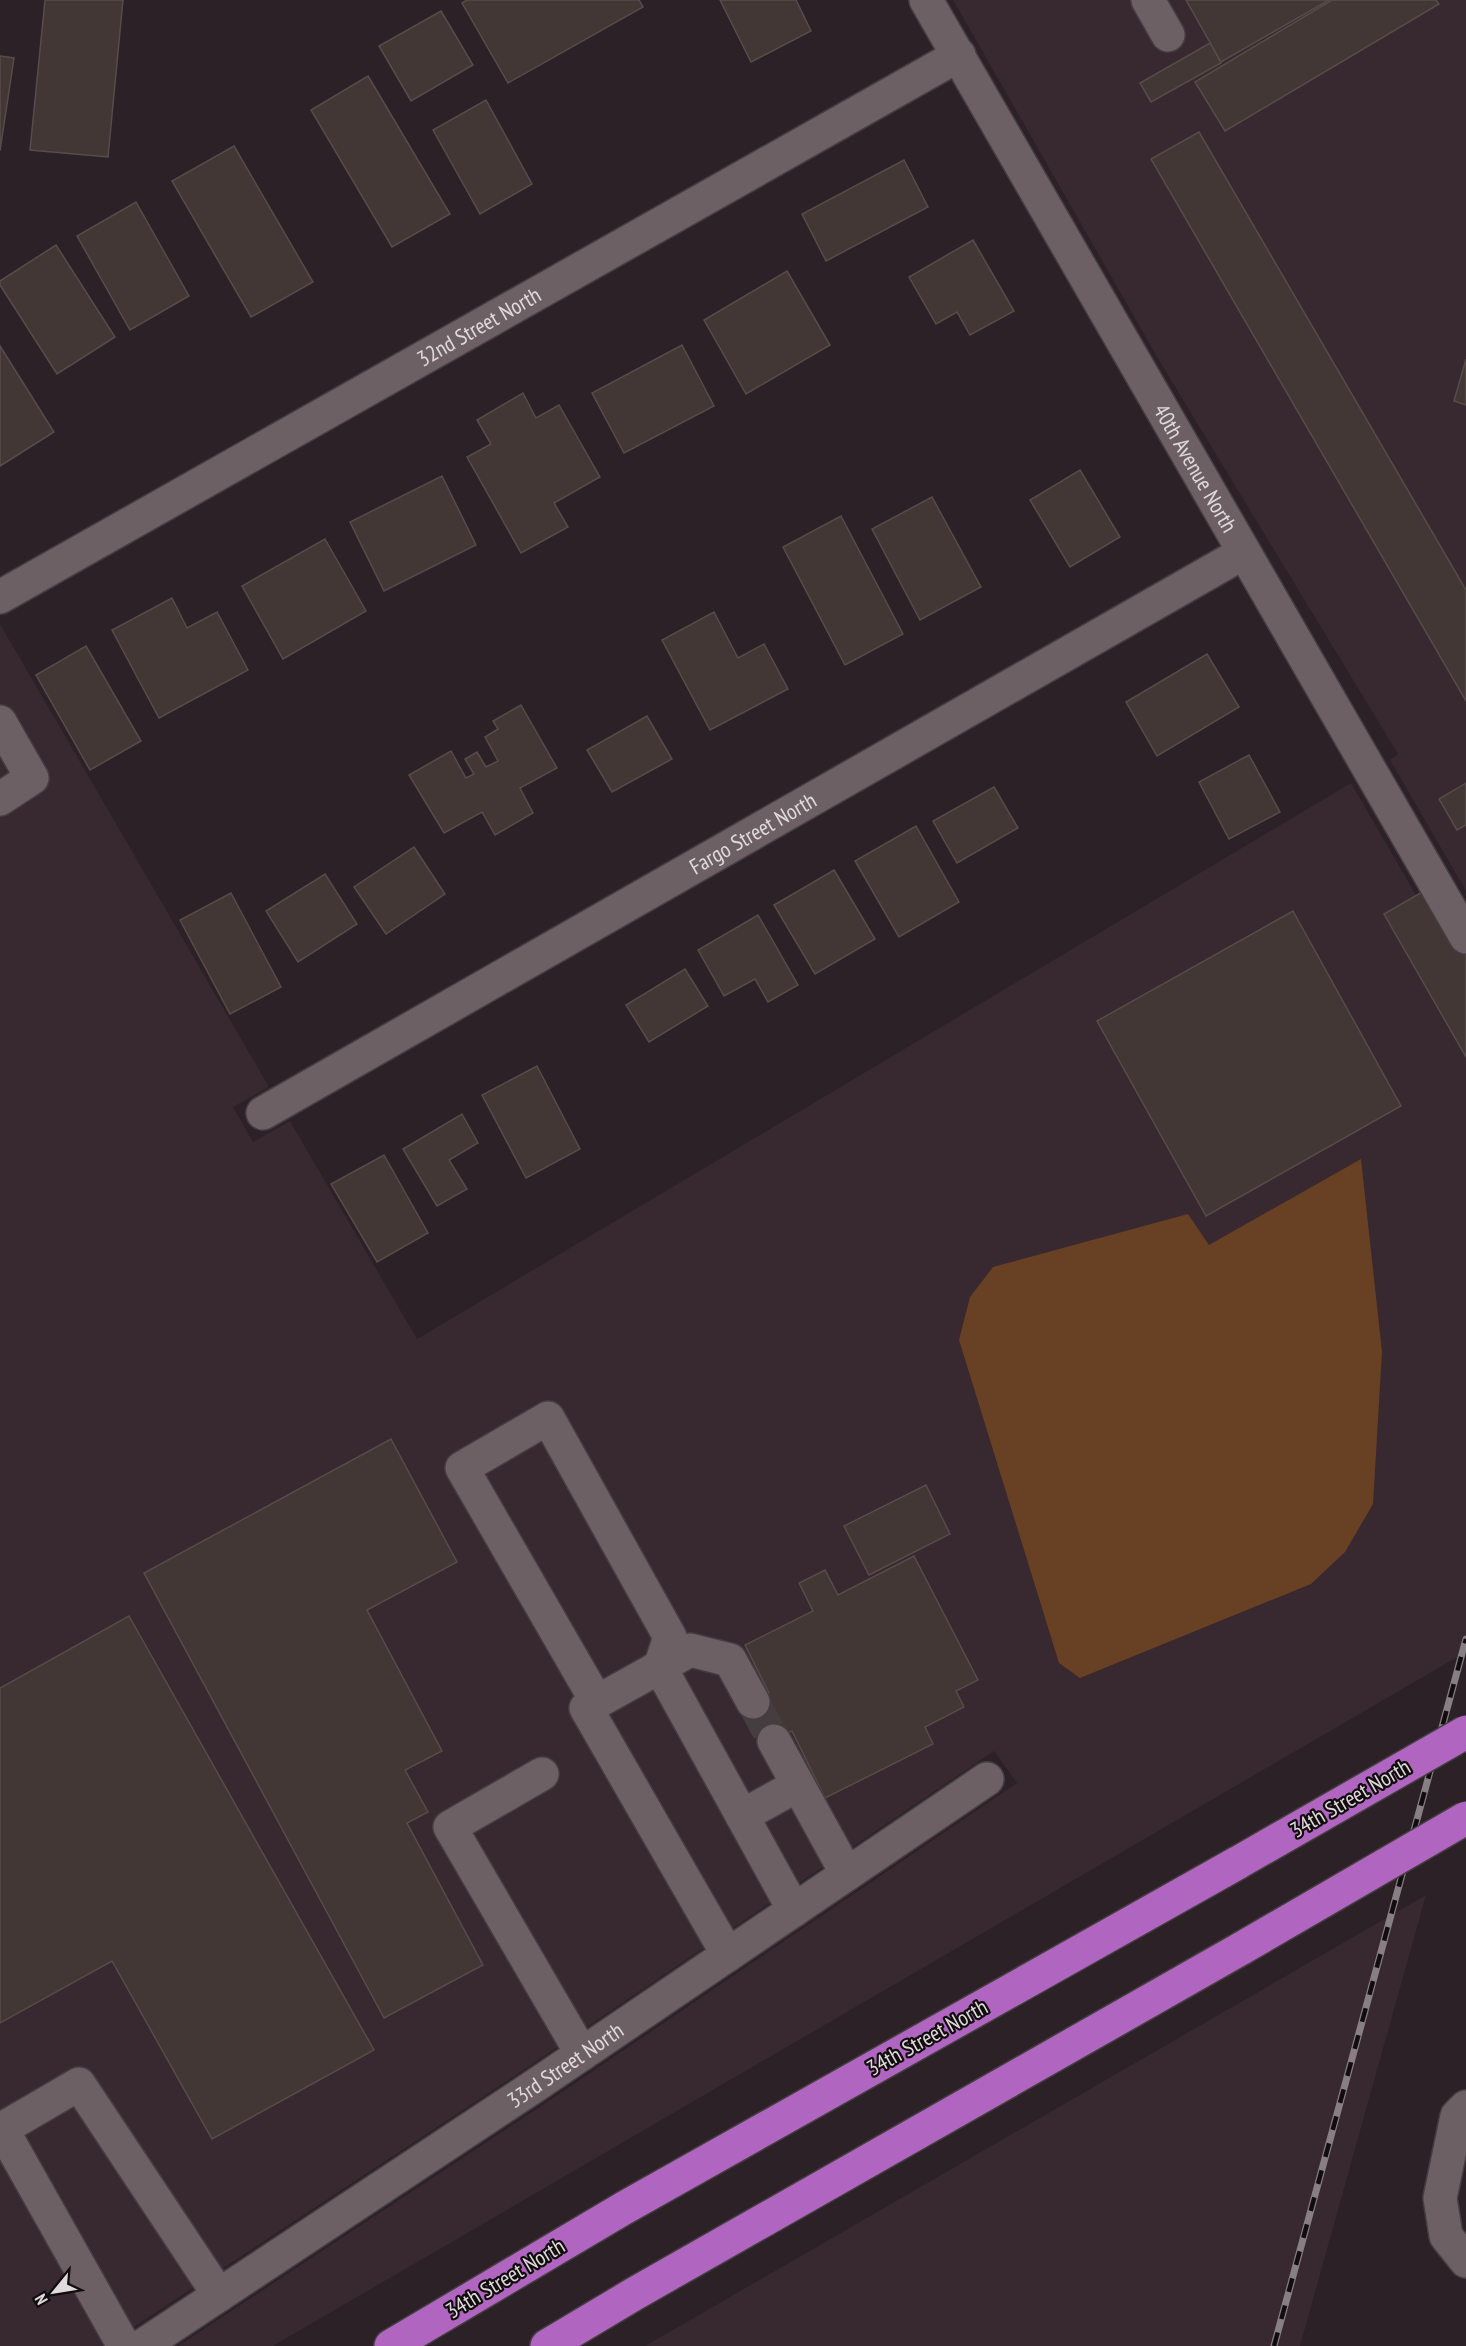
<svg xmlns="http://www.w3.org/2000/svg" width="1466" height="2346" viewBox="0 0 1466 2346" font-family="'PT Sans Narrow',sans-serif">
<style>
.built{fill:#38282f}
.green{fill:#684023}
.building{fill:#433736;stroke:#584c4b;stroke-width:1.5}
.lines{fill:none;stroke-linecap:round;stroke-linejoin:round}
.minor-tunnel{stroke:#463d41;stroke-width:33;stroke-dasharray:33 16;stroke-linecap:butt}
.minor-casing{stroke:#453d40;stroke-width:36}
.highway-casing{stroke:#453d40;stroke-width:36}
.minor{stroke:#6c6065;stroke-width:33}
.highway{stroke:#b066c1;stroke-width:33}
.rail-casing{stroke:#877f83;stroke-width:7}
.rail{stroke:#110c0e;stroke-width:4.5;stroke-dasharray:14;stroke-linecap:butt}
.highway-bridge-casing{stroke:#453d40;stroke-width:36;stroke-linecap:butt}
.highway-bridge{stroke:#b066c1;stroke-width:33}
.labels{text-anchor:middle;dominant-baseline:central;stroke-width:4.5;stroke-linejoin:round;paint-order:stroke}
.street-label{font-size:22px;fill:#e1dadd;stroke:#110c0e}
</style>
<rect width="100%" height="100%" fill="#2b2126"/>
<!-- built -->
<g class="built">
<path d="M953,0H1466V891L1390,760L1398,754L1160,362Z"/>
<path d="M0,624L269,1087L233,1107L253,1142L290,1121L417,1339L1351,783L1466,981V1652L273,2346H178L547,2102L1017,1783L994,1751L525,2069L105,2346H0Z"/>
<path d="M1426,1895L1300,2346H645Z"/>
</g>
<!-- green -->
<path class="green" d="M1361,1159L1382,1352L1373,1504L1345,1552L1311,1584L1080,1678L1059,1663L959,1340L970,1297L993,1267L1188,1214L1209,1245Z"/>
<!-- building -->
<g class="building">
<path d="M45,0H123L108,157L30,150Z"/>
<path d="M467,0H639L643,7L508,83L462,3Z"/>
<path d="M720,0H796L811,31L751,62Z"/>
<path d="M1186,0H1329L1221,62Z"/>
<path d="M1332,0H1436L1439,4L1225,131L1195,82Z"/>
<path d="M441,11L473,65L411,101L379,46Z"/>
<path d="M1210,43L1221,63L1151,102L1140,83Z"/>
<path d="M0,56L14,58L0,151Z"/>
<path d="M368,76L450,214L392,247L311,110Z"/>
<path d="M486,100L532,184L480,214L433,130Z"/>
<path d="M1199,132L1466,590V701L1151,159Z"/>
<path d="M234,146L313,282L251,317L172,181Z"/>
<path d="M904,160L928,207L826,261L802,214Z"/>
<path d="M136,202L189,296L130,330L77,236Z"/>
<path d="M973,240L1014,311L970,335L957,312L936,324L909,277Z"/>
<path d="M56,245L115,337L57,374L0,285V281Z"/>
<path d="M787,271L830,345L746,394L704,320Z"/>
<path d="M682,345L714,406L624,453L592,393Z"/>
<path d="M0,346L54,432L0,466Z"/>
<path d="M1466,359V405L1454,401Z"/>
<path d="M523,393L536,418L559,405L600,477L554,503L568,527L521,553L467,457L491,444L477,420Z"/>
<path d="M1080,470L1120,537L1070,567L1030,500Z"/>
<path d="M442,476L476,545L384,591L350,522Z"/>
<path d="M932,497L981,587L920,620L872,529Z"/>
<path d="M841,516L903,634L845,665L783,547Z"/>
<path d="M325,539L366,611L283,659L242,586Z"/>
<path d="M172,598L187,628L217,612L248,670L159,718L112,630Z"/>
<path d="M714,612L738,658L764,644L788,689L710,730L662,640Z"/>
<path d="M86,646L141,741L90,770L36,675Z"/>
<path d="M1207,654L1239,707L1157,756L1126,702Z"/>
<path d="M521,705L557,768L520,788L533,813L495,835L482,812L444,833L409,775L451,751L466,778L474,774L465,759L477,752L486,767L498,761L485,737L498,729L493,721Z"/>
<path d="M647,716L672,759L612,792L587,750Z"/>
<path d="M1249,755L1280,812L1229,839L1199,782Z"/>
<path d="M1466,783V825L1457,830L1439,799Z"/>
<path d="M994,787L1018,828L957,863L933,821Z"/>
<path d="M916,826L959,902L899,937L855,861Z"/>
<path d="M414,847L445,894L386,934L354,887Z"/>
<path d="M834,870L875,939L815,974L774,905Z"/>
<path d="M325,874L357,924L298,962L266,911Z"/>
<path d="M1429,888L1466,954V1057L1384,914Z"/>
<path d="M231,893L281,987L230,1014L180,920Z"/>
<path d="M1293,911L1401,1106L1206,1216L1097,1021Z"/>
<path d="M758,915L798,985L768,1002L755,979L724,996L698,950Z"/>
<path d="M685,969L708,1006L649,1042L626,1005Z"/>
<path d="M537,1066L580,1149L526,1178L482,1095Z"/>
<path d="M462,1114L478,1143L449,1160L467,1189L437,1206L403,1149Z"/>
<path d="M384,1155L428,1233L377,1262L331,1184Z"/>
<path d="M391,1439L457,1562L367,1610L442,1751L405,1770L428,1812L407,1823L483,1965L384,2018L144,1573Z"/>
<path d="M926,1485L950,1534L869,1575L844,1526Z"/>
<path d="M914,1556L978,1680L956,1691L964,1707L925,1727L933,1744L825,1798L792,1731L763,1746L743,1707L769,1693L745,1645L813,1611L799,1583L825,1570L838,1595Z"/>
<path d="M129,1616L374,2050L212,2139L112,1961L0,2023V1688Z"/>
</g>
<g class="lines">
<!-- minor-tunnel -->
<path class="minor-tunnel" d="M753,1702L774,1741"/>
<defs>
<g id="minor">
<path id="s1" d="M926,0L1466,937"/>
<path d="M1148,0L1168,35"/>
<path id="s2" d="M0,597L959,55"/>
<path d="M0,722L32,778L0,799"/>
<path id="s3" d="M263,1113L1243,553"/>
<path d="M597,1702L462,1468L548,1418L670,1637L660,1667L794,1910"/>
<path d="M774,1741L847,1874"/>
<path d="M542,1774L450,1827L582,2054"/>
<path d="M742,1816L798,1785"/>
<path d="M728,1955L586,1708L690,1650L730,1660L753,1702"/>
<path d="M1466,2107L1457,2116L1440,2198L1446,2236L1466,2261"/>
<path d="M0,2129H2L124,2346"/>
<path d="M2,2129L79,2084L219,2295"/>
<path id="s4" d="M142,2346L536,2085L987,1779"/>
</g>
<g id="highway">
<path d="M391,2346L624,2208L1239,1862"/>
<path d="M547,2346L634,2294L1242,1948"/>
</g>
</defs>
<!-- minor casing -->
<use href="#minor" class="minor-casing"/>
<!-- highway casing -->
<use href="#highway" class="highway-casing"/>
<!-- minor -->
<use href="#minor" class="minor"/>
<!-- highway -->
<use href="#highway" class="highway"/>
<defs>
<path id="rail" d="M1274,2346L1466,1639"/>
</defs>
<!-- rail casing -->
<use href="#rail" class="rail-casing"/>
<!-- rail -->
<use href="#rail" class="rail"/>
<defs>
<g id="highway-bridge">
<path d="M1239,1862L1466,1732"/>
<path d="M1242,1948L1466,1818"/>
</g>
</defs>
<!-- highway-bridge casing -->
<use href="#highway-bridge" class="highway-bridge-casing"/>
<!-- highway-bridge -->
<use href="#highway-bridge" class="highway-bridge"/>
</g>
<g class="labels">
<!-- street labels -->
<g class="street-label">
<text stroke="none"><textPath href="#s2" startOffset="550">32nd Street North</textPath></text>
<text stroke="none"><textPath href="#s1" startOffset="540">40th Avenue North</textPath></text>
<text stroke="none"><textPath href="#s3" startOffset="564">Fargo Street North</textPath></text>
<text transform="translate(1350 1798) rotate(-30)">34th Street North</text>
<text transform="translate(927 2037) rotate(-29)">34th Street North</text>
<text stroke="none"><textPath href="#s4" startOffset="508">33rd Street North</textPath></text>
<text transform="translate(505 2278) rotate(-31)">34th Street North</text>
</g>
</g>
<!-- north arrow -->
<g transform="translate(54 2292) rotate(240)" stroke="#110c0e" stroke-width="4.5" paint-order="stroke">
<path d="M0-4.5L10 22L0 15L-10 22Z" fill="#e1dadd"/>
<text y="-9" font-size="16" font-weight="bold" text-anchor="middle" fill="#e1dadd">N</text>
</g>
</svg>
